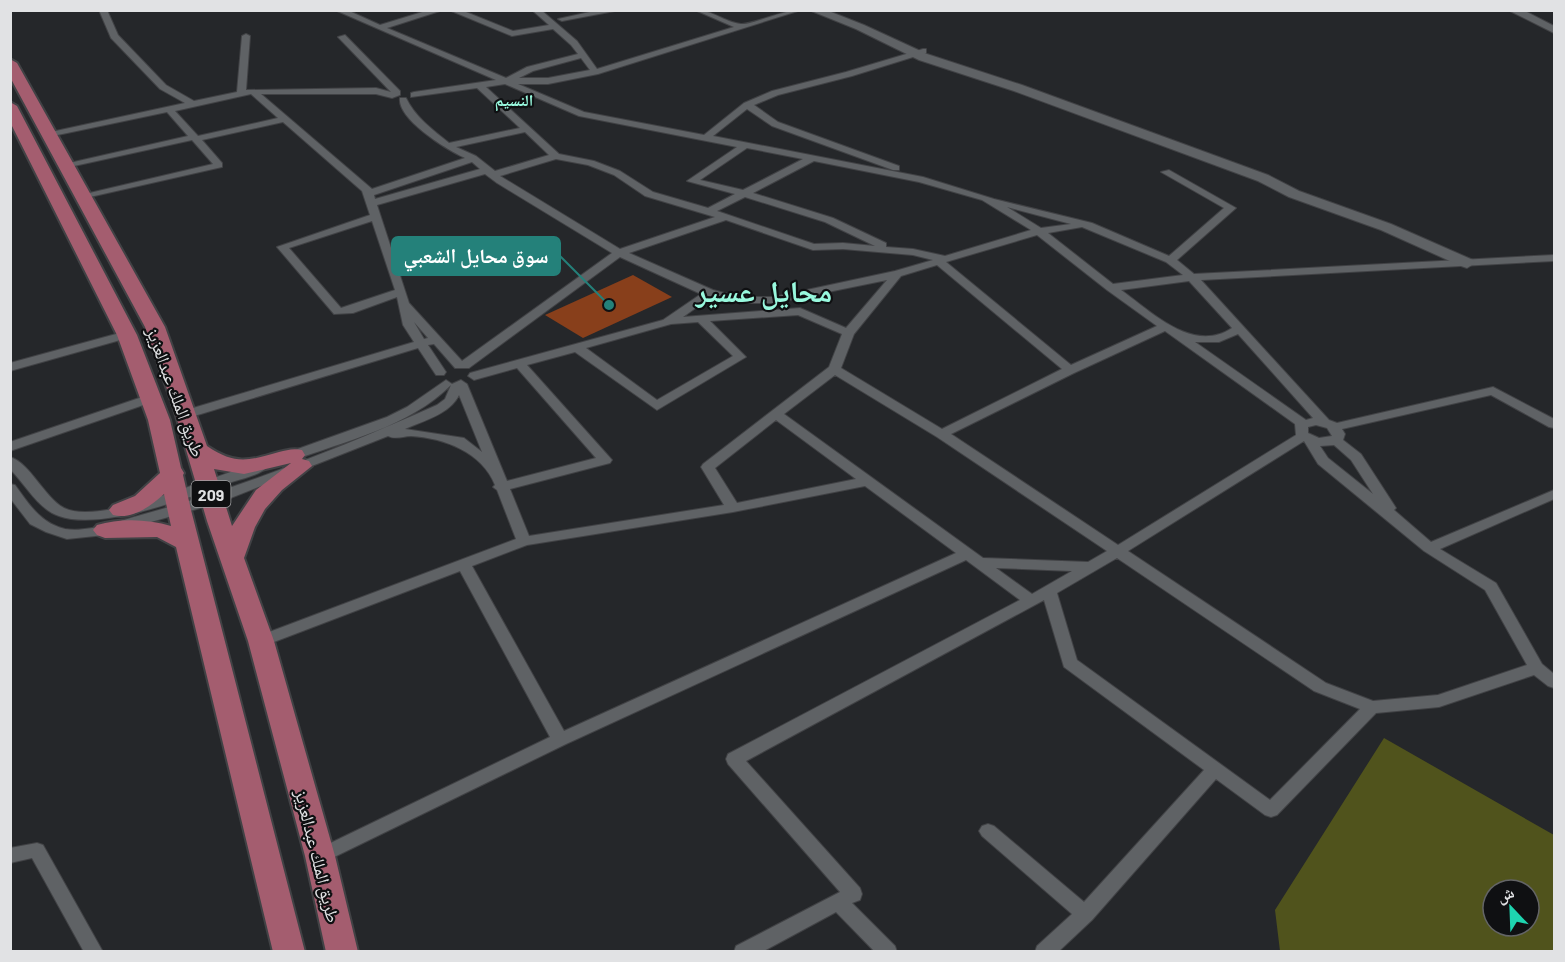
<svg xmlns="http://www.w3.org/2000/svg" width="1565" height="962" viewBox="0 0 1565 962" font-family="Barlow,'Noto Naskh Arabic',sans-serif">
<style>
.green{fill:#50531c;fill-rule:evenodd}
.building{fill:#883f1b}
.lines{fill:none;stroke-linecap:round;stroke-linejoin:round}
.street-casing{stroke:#414245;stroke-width:2}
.secondary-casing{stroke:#414245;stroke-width:2}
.primary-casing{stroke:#414245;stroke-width:4}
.street{fill:#5f6265;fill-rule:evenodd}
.secondary{fill:#5f6265;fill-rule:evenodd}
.primary{fill:#a45d6f;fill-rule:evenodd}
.labels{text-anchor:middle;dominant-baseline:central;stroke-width:4.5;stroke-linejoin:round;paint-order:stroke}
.far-neighbourhood-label{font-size:16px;font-weight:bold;fill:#98f9de;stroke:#0f1012}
.shield{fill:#0f1012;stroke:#a2a3a5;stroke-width:1.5}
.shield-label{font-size:16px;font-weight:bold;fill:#e1e2e4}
.street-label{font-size:18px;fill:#e1e2e4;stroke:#0f1012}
.town-label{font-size:30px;font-weight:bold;fill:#98f9de;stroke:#0f1012}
.leader{fill:none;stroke:#24817a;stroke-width:2}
.callout-dot{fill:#24817a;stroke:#0f1012;stroke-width:2}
.callout{fill:#24817a;stroke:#24817a;stroke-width:2}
.callout-label{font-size:20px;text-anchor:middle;font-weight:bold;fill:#fff}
</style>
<rect width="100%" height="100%" fill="#25272a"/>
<!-- green -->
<path class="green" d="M1384,738L1554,835V951H1280L1275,910ZM1493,890H1529V926H1493Z"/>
<!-- building -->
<path class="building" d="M633,275L672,297L583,338L545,315Z"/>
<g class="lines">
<defs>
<g id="street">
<path d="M99,10H107L118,35L166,85L194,101L237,92L242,36L246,34L250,36L246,90L376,88L391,92L338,37L345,35L400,91V95L392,98L376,94H261L372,189L465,158C447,150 397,119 400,98H406C415,117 433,130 449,143L520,128L477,88L411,97V93L414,92L496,80L335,10H347L380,25L429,10H443L387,28L506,78L527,67L578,54L571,45L553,29L512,36L449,10H461L513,31L549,25L532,10H541L577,41L597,69L734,27L695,10C713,10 724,22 741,24C752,25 782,10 801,10L598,74L548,84H518L584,112L704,135L744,103L772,91L846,72L923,49H926V53L852,76L778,95L754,105L778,122L899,166V170H893L772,126L747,109L713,136L923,177L994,199L1092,223L1169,256L1224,208L1161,172L1169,170L1236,208L1177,260L1194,274L1554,255V261L1201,280L1329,420L1337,423L1493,387L1554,419V428L1549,427L1491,395L1342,429L1345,434L1343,440L1361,454L1396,508L1394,510L1431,542L1554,490V499L1440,549L1496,583L1542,664L1554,674V688L1548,686L1534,675L1439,707L1376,713L1277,815L1271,817L1265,815L1216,779L1092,920L1058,952H1035L1037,946L1072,914L982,836L979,831L982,826L988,824L994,826L1084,902L1204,770L1064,667L1044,600L746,761L860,888L862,894L860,900L852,903L895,946L897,952H875L836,912L762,952H734L736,946L840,892L728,764L726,759L728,754L1020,600L966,560L566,744L326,861L320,863L314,861L311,856L314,851L550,737L460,571L266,645H256L253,641L256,637L516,539L497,490L493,487L495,485C482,452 444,438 411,436C403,436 396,440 388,436L218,503L105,535L67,539L46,532L30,524L10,498V484L15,485C29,504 40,523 65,529C86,533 120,521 141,515C243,487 340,448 437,405L445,399L451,385C409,427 345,441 291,461H281L279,458L281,455L387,417L407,407L446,380L452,384L461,380L467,384L507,481L596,458L517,368L474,380L468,376L470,373L663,320L701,294L620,257L469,368H455L434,344L428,345L446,372L444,375H436L418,348L191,417H183L181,414L183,411L414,342L403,325L397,297L353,313L334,314L277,247L370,215L362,191L283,122L202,140L222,163V167L81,199V195L213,164L192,140L65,168V164L188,136L167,112L48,137V133L51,132L185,103L160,89L111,38ZM581,58L590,70L548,78H519L533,71ZM505,84L579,116L737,147L687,181L735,194L708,208L653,192L620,171L594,161L559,154L486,87ZM251,94L278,118L198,136L175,111ZM525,132L549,155L495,171L476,156L456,147ZM747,148L803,159L743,190L700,180ZM556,159L588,165L614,175L645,196L715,217L620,249L500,176ZM814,161L919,182L982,200L1031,230L945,256L913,249L886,247V243L833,218L753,193ZM472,162L480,169L375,199L374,195ZM485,174L497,183L612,253L462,361L409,303L377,205ZM745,197L825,222L875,246L843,243L814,244L717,211ZM1007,207L1071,224L1041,228ZM726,220L813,250L843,249L913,255L933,260L895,271L774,297H740L713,290L629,253ZM372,221L395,290L341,308L289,248ZM1082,227L1166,262L1183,275L1113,284L1048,233ZM1037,235L1107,290L1157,326L1071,365L946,262ZM937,265L1062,369L942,429L841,368L854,334L901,276ZM887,280L846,328L800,308L683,317L711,297L740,303H774ZM1189,281L1232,328C1193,354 1152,312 1121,290ZM798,315L842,334L829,367L703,464L701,467L724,505L529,536L510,489L610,463L612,460L527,365L575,352L657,410L746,357L710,321ZM414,322L428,338L424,339ZM698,322L733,356L657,400L586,348L671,324ZM1165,331L1295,424L1296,435L1118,545L951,434L1074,373ZM1238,334L1313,418L1306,420L1195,342H1219ZM835,375L937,437L1107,551L1088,562L983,558L784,414ZM459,395L482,452L464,438L405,429C423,421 450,414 459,395ZM776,420L856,479L737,503L715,468ZM1316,425L1327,428L1332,436L1319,438L1308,433V427ZM1304,441L1318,464L1424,551L1485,590L1527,665L1438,695L1373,701L1326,683L1128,551ZM1334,445L1351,460L1373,494L1328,458L1320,446ZM865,486L956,553L564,731L472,566L527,545L733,512ZM1117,558L1314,691L1360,709L1270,800L1077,660L1057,593ZM996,568L1072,571L1032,594Z"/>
<path d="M599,10H620L562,21L558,19Z"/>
<path d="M127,331L131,333L133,335L131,337L10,371V363Z"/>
<path d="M151,394L155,395L157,398L155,401L10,451V442Z"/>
<path d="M10,457C30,463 44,497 64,508C101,527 218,473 260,463L267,467C259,476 240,479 229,483C188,498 101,531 59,516C39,510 25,484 10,469Z"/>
<path d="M37,843L43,845L103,952H84L32,858L10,863V848Z"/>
</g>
<g id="secondary">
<path d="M809,10H826L864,25L927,54L1022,85L1268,175L1299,191L1391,224L1473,260L1475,263L1467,268L1461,266L1381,230L1289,197L1258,181L1014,91L919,60L856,29Z"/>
<path d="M1508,10H1523L1554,26V33Z"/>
</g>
<g id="primary">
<path d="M10,59L17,63L165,327L207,446C235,465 248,461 279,452C287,450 293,448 302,450L305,455L302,459L309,461L312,466L282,490L265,509L255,527L244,558L274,641L335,856L358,952H326L305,856L248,641L207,521L174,409L145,327L10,77ZM291,463L256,490L232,526L214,469L244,474Z"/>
<path d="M10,102L17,106L137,335L170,420L181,468L184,473L183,475L191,510L305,952H273L176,547L157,537L105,538L97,535L93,530L97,525C120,518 148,519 171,526L164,494C151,506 132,520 113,515L109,510L113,505L135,496L160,473L148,420L117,335L10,122Z"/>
</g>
</defs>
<!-- street casing -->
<use href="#street" class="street-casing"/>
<!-- secondary casing -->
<use href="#secondary" class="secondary-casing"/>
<!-- primary casing -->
<use href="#primary" class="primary-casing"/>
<!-- street -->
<use href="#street" class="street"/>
<!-- secondary -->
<use href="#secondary" class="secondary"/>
<!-- primary -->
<use href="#primary" class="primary"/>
</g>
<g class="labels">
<!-- far-neighbourhood labels -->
<g class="far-neighbourhood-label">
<text x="514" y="99">النسيم</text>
</g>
<!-- shield labels -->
<rect class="shield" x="191.5" y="481" width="39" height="26" rx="4.5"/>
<g class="shield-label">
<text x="211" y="494">209</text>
</g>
<!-- street labels -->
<g class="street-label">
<text transform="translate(176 392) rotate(70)">طريق الملك عبدالعزيز</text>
<text transform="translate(318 856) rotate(76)">طريق الملك عبدالعزيز</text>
</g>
<!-- town labels -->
<g class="town-label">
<text x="764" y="290">محايل عسير</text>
</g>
</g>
<!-- callouts -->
<path class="leader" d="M609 305L560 256"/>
<circle class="callout-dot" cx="609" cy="305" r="6"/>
<rect class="callout" x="392" y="237" width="168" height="38" rx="6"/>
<g class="callout-label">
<text x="476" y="263">سوق محايل الشعبي</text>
</g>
<!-- border -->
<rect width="1565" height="962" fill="none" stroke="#e1e2e4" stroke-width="24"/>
<!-- north arrow -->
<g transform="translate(1511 908) rotate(337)"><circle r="28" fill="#0f1012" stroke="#636466" stroke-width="1.5"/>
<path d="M0-4.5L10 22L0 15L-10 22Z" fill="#1ed5b0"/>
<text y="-9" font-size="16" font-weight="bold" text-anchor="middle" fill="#e1e2e4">ش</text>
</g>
</svg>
